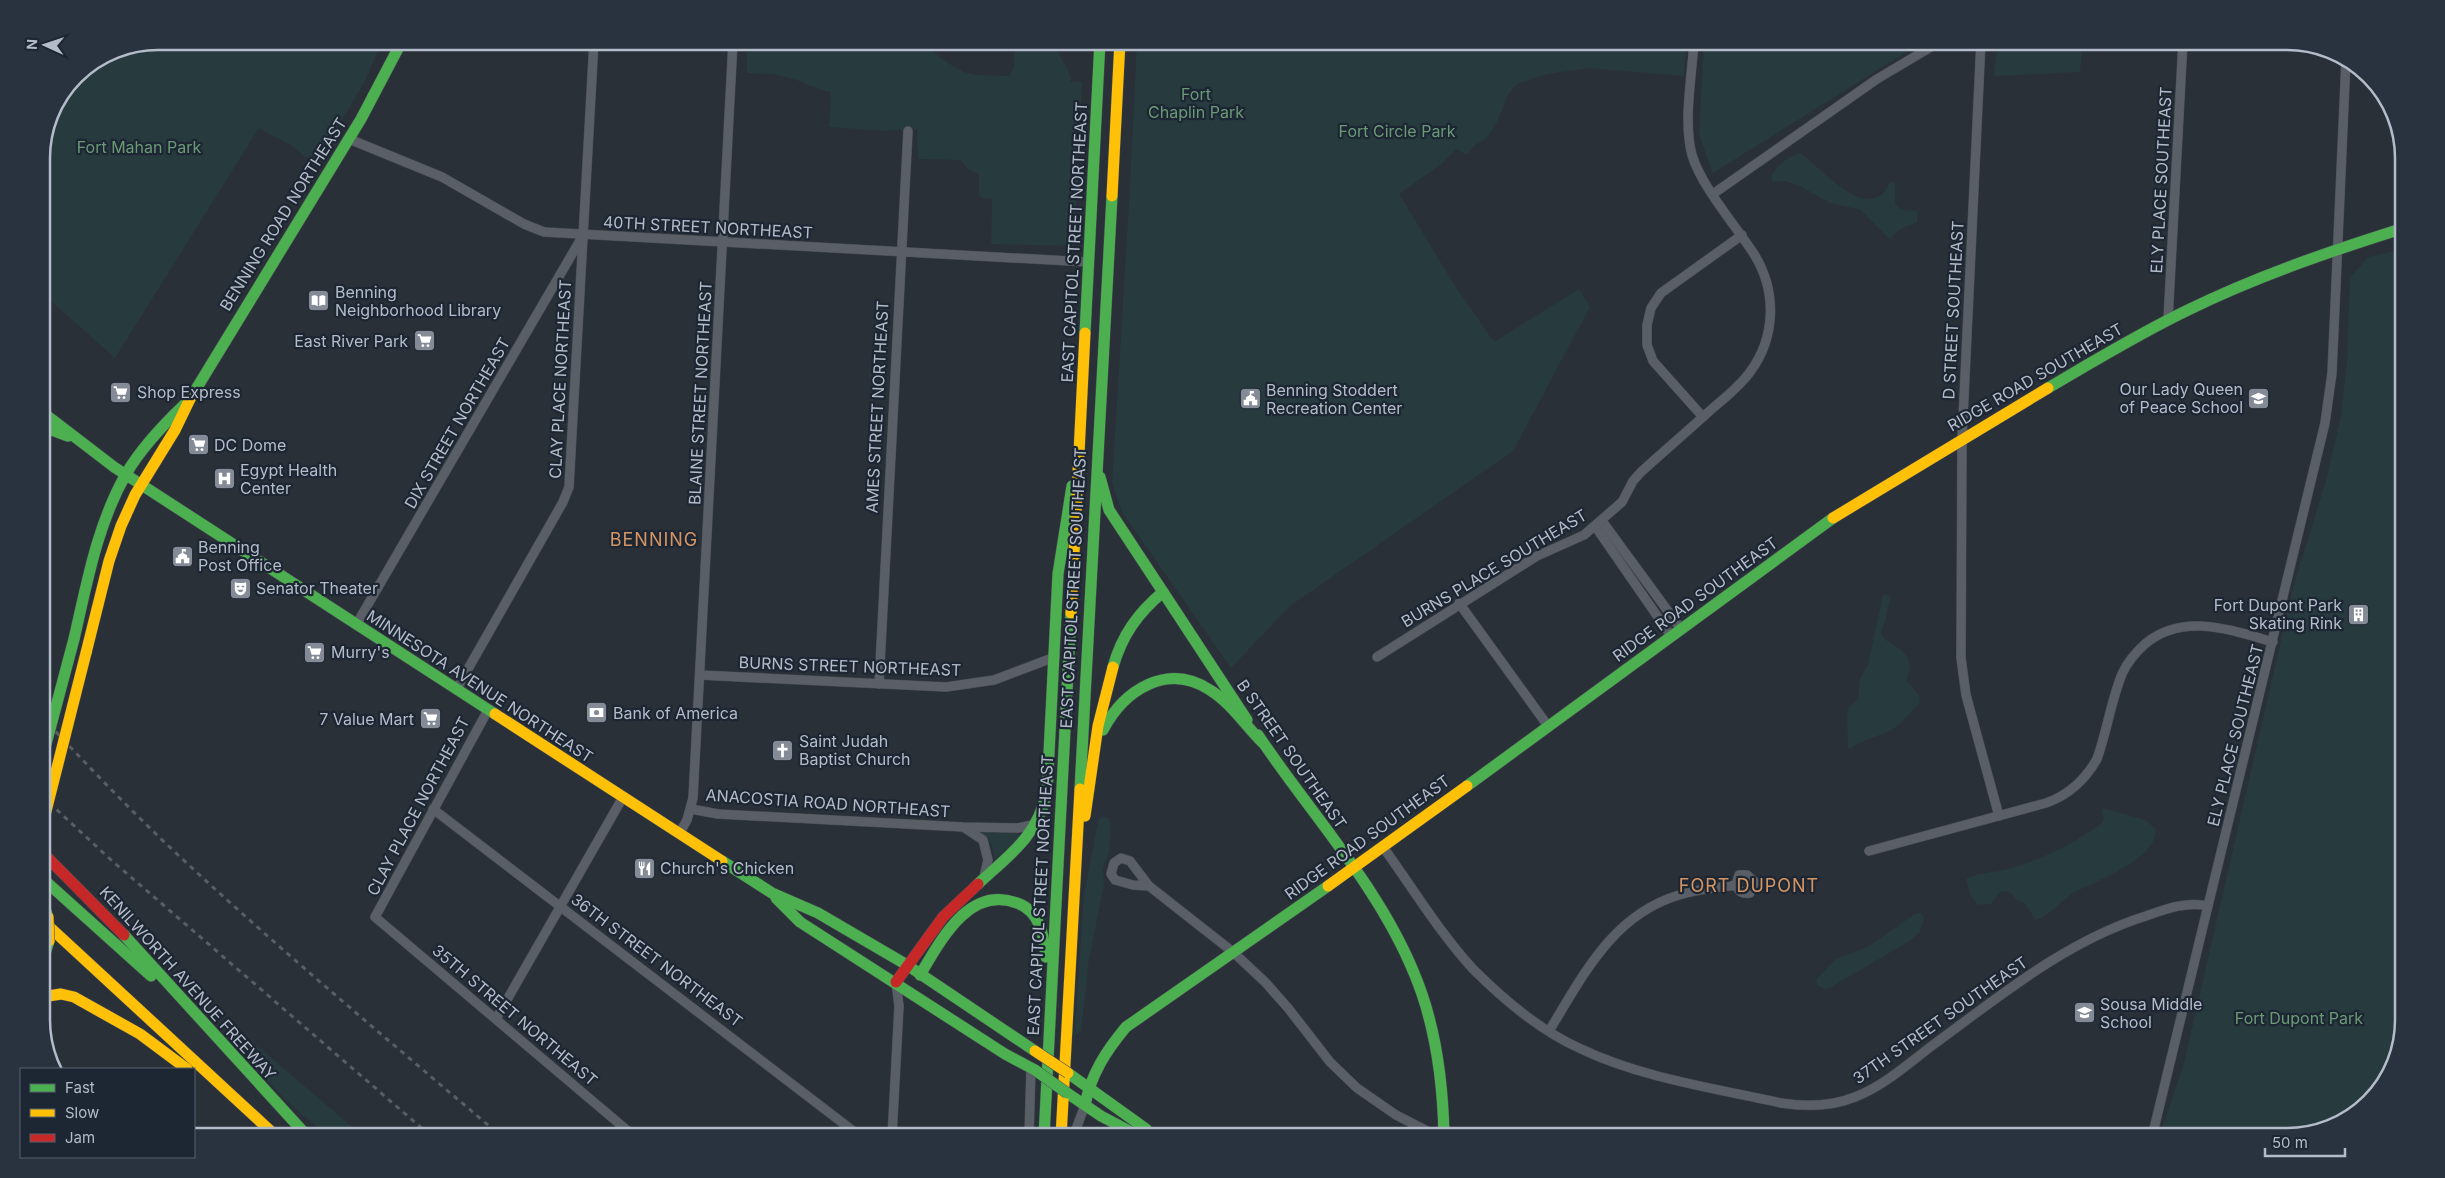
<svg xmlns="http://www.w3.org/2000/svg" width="2445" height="1178" viewBox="0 0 2445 1178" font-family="Inter,sans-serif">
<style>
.green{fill:#273a3e}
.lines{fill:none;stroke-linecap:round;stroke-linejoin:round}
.street-casing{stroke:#484c53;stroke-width:10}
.fast-casing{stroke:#484c53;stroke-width:12}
.slow-casing{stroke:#484c53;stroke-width:12}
.jam-casing{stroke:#484c53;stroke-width:12}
.street{stroke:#5a5e66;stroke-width:9}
.fast{stroke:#4caf50;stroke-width:11}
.slow{stroke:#ffc107;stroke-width:11}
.jam{stroke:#c62828;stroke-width:11}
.rail{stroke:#595d64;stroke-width:3;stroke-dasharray:5 5;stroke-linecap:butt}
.fast-bridge-casing{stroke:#484c53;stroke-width:12;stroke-linecap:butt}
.slow-bridge-casing{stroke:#484c53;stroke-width:12;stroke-linecap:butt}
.fast-bridge{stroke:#4caf50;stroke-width:11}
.slow-bridge{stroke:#ffc107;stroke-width:11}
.labels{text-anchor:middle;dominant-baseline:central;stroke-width:4.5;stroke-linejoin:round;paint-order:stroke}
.park-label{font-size:16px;fill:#6b9a76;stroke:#1d2633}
.street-label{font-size:16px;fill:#b4bcc9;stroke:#1d2633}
.poi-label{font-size:16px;fill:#b4bcc9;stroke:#1d2633;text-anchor:start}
.neighbourhood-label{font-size:18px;letter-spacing:1px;fill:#d59563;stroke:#1d2633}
.rim{fill:none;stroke:#b4bcc9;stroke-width:2.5}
</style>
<rect width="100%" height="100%" fill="#2a3038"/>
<!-- green -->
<g class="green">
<path d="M158,41H382L364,83L318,159L313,156L306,158L294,147L259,128L115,358L41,292V150L50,113L76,75L113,50Z"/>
<path d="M747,41H918L948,63L964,72L976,75L1009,76L1014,67L1015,41H1057C1058,46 1059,54 1061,58C1066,67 1070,71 1071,82H1082L1074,246L991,244L992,198H982L979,195V174L968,169L961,160L918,159L917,129L884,131L829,127L831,92C816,90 805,82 790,78C776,74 762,73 747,73Z"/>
<path d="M1137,41H1686L1684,76L1590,68L1547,74L1517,84L1509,93L1497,122L1487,138L1475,145L1467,155L1456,149L1440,165L1399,194L1455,286L1494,342L1579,289L1590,307L1513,451L1290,606L1231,668L1122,512L1112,483L1130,187Z"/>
<path d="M1704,41H1924L1713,173L1699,135Z"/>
<path d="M2083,41L2080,72L1994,76L1998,42Z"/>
<path d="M1800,153C1819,165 1856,213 1881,195C1885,192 1888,186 1890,182L1895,183V205L1903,210L1917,211V222L1899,230L1890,239L1861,210L1830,203L1798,185L1784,181L1773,182L1771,177C1776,165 1787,157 1800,153Z"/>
<path d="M2404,249V1020L2392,1071L2352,1117L2287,1137H2159L2184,1063L2293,588L2327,477L2341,416L2347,361L2350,278L2368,257Z"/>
<path d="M1883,595H1887L1891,598C1886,609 1887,620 1881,631C1884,648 1906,642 1910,666C1911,671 1906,675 1907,681L1919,695L1920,702L1901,723L1890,731L1857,744L1850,749L1848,748L1847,715L1849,707L1858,699L1860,679L1868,665Z"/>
<path d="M2103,808L2145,820L2155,828C2161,857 2097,881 2075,892C2063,898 2047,920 2035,919L2025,903L2015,899L2011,893L2006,891L2000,892L1991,904L1978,905L1971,896L1966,879C1978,872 1995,873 2008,869C2042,859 2074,844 2102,823L2104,818L2101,810Z"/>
<path d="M1102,816L1108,818L1111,823L1109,853L1103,868L1104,884L1089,960L1081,1032L1074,1036L1084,895L1098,821Z"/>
<path d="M980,831L1018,832L1020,837L995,859L991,843Z"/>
<path d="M1921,913L1924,918L1920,932L1908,942L1831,987L1826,989L1818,986L1816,980L1836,959L1869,946L1915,914Z"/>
<path d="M249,1043L259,1047L364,1137H329C300,1111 257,1083 249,1043Z"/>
</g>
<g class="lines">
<defs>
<g id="street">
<path d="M1981,41L1962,439L1961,658L1966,695L1999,816"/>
<path d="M2273,41L2294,43"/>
<path d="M349,139L442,177L524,224L544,232L1088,262"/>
<path d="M1713,194L1877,79L1941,41"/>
<path d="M2168,320L2183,41"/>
<path d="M1703,417L1653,361L1647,345V325L1651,308L1661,293L1742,235"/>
<path d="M1602,521L1681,629"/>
<path d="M1595,526L1671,636"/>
<path d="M1459,603L1548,726"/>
<path d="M356,625L582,237"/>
<path d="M1377,657L1537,556L1584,535L1622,502L1633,481L1641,472C1662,453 1683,435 1704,416C1719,402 1738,389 1750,372C1776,337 1777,291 1754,254C1736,226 1701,186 1692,155C1683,122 1692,76 1694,41"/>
<path d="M700,675L946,687L994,680L1055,657"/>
<path d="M879,684L908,131"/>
<path d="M456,690L563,502L569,487L594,41"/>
<path d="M488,710L375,917L635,1137"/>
<path d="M433,809L861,1137"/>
<path d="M691,809L718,814L963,827L1018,828L1037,824"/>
<path d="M965,828L983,840L988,860L984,877"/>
<path d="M679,834L687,820L693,798L733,41"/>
<path d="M1383,847C1412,887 1439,932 1473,969C1504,1000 1539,1030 1579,1048C1641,1078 1714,1088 1781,1103C1806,1107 1830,1107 1855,1097C1884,1086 1909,1063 1933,1045C2000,996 2066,941 2146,916C2166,909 2187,901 2208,906"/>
<path d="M1869,851L2046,803C2069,795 2085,780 2097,759C2107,731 2111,701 2122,674C2127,663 2135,653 2145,644C2183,612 2231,630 2273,642"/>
<path d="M1149,886L1133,885L1115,880L1111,874L1114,863L1121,858L1130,861L1149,886L1233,952L1265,982L1288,1008L1330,1062L1357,1088L1396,1115L1439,1137"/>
<path d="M496,1019L623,797"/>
<path d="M1549,1031C1583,976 1612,915 1679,895C1697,889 1717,888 1736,885L1739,875H1747L1755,882L1750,893C1742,894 1739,892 1736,885"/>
<path d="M892,1137L899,1006L896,982"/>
<path d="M1029,1137L1031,1067"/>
<path d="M1073,1137L1085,1105"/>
<path d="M2152,1137L2325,423L2332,373L2346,60"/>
</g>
<g id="fast">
<path d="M1085,333L1100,41"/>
<path d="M2048,388C2094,361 2140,333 2188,310C2257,276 2331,251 2404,228"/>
<path d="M190,399L361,119L402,41"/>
<path d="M41,411L114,467L495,714"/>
<path d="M41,426L68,436"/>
<path d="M1100,477L1109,510L1163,592C1138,613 1122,635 1113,667"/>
<path d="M1163,592L1247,720"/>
<path d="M74,639C87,583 97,525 126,474C141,448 163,425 185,404"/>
<path d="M1103,730C1124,690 1167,662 1210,690C1231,703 1245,725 1262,742"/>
<path d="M1258,735C1310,813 1378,885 1414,973C1436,1025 1443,1081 1444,1137"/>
<path d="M1467,786L1833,518"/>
<path d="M1080,789L1112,196"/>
<path d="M722,861L772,893L818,913L907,965L1035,1051"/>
<path d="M42,878L151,976"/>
<path d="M978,884C1010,854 1036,838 1047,793L1058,574L1072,486"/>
<path d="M776,898L800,922L1005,1054L1035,1070"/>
<path d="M42,900L48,917"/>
<path d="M124,935L308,1137"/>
<path d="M42,963L49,941"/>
<path d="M920,975C941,940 969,885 1017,903C1040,911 1044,936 1046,957"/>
<path d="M1068,1073L1146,1129L1151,1137"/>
<path d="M1067,1093L1101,1116L1141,1137"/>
<path d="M1085,1105C1091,1074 1106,1051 1126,1027L1328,886"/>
<path d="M1044,1137L1071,613"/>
</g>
<g id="slow">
<path d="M1112,196L1120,41"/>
<path d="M1833,518L2048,388"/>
<path d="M1071,613L1085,333"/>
<path d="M86,653L109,561L121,526L135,495L175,430L190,399"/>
<path d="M495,714L722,861"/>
<path d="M1085,816L1098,726L1113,667"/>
<path d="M1328,886L1467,786"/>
<path d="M43,921L277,1137"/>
<path d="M42,997L61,994L74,997L140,1034L187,1069"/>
<path d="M1061,1137L1080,789"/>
</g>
<g id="jam">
<path d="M42,852L124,935"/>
<path d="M896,982L943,917L978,884"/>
</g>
</defs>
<!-- street casing -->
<use href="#street" class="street-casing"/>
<!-- fast casing -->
<use href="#fast" class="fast-casing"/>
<!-- slow casing -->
<use href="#slow" class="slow-casing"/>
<!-- jam casing -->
<use href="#jam" class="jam-casing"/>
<!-- street -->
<use href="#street" class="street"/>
<!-- fast -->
<use href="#fast" class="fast"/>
<!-- slow -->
<use href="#slow" class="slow"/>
<!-- jam -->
<use href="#jam" class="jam"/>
<!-- rail -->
<g class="rail">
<path d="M42,717C86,764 130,810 177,854C282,952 393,1044 502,1137"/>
<path d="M42,796L110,859L432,1137"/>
</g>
<defs>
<g id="fast-bridge">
<path d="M42,759L74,639"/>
<path d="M1035,1070L1067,1093"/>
</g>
<g id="slow-bridge">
<path d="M42,827L86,653"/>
<path d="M48,917L49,941"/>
<path d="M1035,1051L1068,1073"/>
</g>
</defs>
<!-- fast-bridge casing -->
<use href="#fast-bridge" class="fast-bridge-casing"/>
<!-- slow-bridge casing -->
<use href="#slow-bridge" class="slow-bridge-casing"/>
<!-- fast-bridge -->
<use href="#fast-bridge" class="fast-bridge"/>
<!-- slow-bridge -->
<use href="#slow-bridge" class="slow-bridge"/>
</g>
<!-- icons -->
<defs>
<symbol id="library-square" viewBox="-11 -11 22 22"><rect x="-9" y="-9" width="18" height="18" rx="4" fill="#848b96" stroke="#1d2633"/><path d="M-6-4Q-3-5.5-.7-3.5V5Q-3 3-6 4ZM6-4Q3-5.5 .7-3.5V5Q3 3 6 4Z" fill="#fff"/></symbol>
<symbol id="supermarket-square" viewBox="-11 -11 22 22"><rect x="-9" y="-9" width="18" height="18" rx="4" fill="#848b96" stroke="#1d2633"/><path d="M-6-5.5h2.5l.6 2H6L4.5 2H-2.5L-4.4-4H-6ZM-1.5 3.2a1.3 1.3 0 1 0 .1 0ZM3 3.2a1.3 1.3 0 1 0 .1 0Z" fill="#fff"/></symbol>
<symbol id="school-square" viewBox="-11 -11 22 22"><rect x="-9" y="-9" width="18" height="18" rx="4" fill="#848b96" stroke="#1d2633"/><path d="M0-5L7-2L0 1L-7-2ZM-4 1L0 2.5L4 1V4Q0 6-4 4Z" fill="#fff"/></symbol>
<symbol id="civic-square" viewBox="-11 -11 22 22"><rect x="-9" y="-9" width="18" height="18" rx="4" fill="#848b96" stroke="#1d2633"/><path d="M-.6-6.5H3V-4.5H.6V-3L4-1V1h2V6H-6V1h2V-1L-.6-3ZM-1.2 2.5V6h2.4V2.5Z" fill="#fff"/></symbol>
<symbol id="hospital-square" viewBox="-11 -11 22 22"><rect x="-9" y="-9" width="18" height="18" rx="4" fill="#848b96" stroke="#1d2633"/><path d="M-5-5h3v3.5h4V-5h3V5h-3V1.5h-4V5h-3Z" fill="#fff"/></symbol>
<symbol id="theatre-square" viewBox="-11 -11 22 22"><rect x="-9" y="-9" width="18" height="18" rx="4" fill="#848b96" stroke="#1d2633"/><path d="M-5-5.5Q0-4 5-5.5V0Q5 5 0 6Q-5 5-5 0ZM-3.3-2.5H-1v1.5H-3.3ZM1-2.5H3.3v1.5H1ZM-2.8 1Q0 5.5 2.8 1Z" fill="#fff"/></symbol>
<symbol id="building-square" viewBox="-11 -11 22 22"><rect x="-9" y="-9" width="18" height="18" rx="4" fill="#848b96" stroke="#1d2633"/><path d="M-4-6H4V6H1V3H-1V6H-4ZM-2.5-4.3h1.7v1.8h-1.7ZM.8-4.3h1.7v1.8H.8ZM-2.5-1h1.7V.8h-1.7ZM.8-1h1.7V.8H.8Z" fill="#fff"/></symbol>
<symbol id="bank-square" viewBox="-11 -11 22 22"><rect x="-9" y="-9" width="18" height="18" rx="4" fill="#848b96" stroke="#1d2633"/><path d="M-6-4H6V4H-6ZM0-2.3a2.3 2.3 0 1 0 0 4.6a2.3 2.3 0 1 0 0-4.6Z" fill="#fff"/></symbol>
<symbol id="church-square" viewBox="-11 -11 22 22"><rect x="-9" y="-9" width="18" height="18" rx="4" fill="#848b96" stroke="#1d2633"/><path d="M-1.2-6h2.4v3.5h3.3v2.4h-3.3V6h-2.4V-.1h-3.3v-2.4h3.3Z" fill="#fff"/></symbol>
<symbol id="restaurant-square" viewBox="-11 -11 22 22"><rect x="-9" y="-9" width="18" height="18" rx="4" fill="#848b96" stroke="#1d2633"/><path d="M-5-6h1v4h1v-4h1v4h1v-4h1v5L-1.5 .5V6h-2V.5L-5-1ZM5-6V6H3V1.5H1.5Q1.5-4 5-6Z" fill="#fff"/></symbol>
</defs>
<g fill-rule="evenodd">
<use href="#library-square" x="306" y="288" width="25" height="25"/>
<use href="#supermarket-square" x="412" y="328" width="25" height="25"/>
<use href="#supermarket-square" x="108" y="380" width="25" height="25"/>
<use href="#school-square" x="2246" y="386" width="25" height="25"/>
<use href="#civic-square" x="1238" y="386" width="25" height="25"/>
<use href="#supermarket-square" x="186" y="432" width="25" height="25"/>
<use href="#hospital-square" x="212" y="466" width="25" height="25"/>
<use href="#civic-square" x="170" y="544" width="25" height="25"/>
<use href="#theatre-square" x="228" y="576" width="25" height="25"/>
<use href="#building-square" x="2346" y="602" width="25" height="25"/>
<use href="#supermarket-square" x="302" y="640" width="25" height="25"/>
<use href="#bank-square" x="584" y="700" width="25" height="25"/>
<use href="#supermarket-square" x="418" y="706" width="25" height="25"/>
<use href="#church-square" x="770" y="738" width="25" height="25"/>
<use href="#restaurant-square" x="632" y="856" width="25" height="25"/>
<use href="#school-square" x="2072" y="1000" width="25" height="25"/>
</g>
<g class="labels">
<!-- park labels -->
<g class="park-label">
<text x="1196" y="94">Fort<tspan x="1196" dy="18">Chaplin Park</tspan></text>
<text x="1397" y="131">Fort Circle Park</text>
<text x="139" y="147">Fort Mahan Park</text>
<text x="2299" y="1018">Fort Dupont Park</text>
</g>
<!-- street labels -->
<g class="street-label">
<text transform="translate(2161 180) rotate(-87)">ELY PLACE SOUTHEAST</text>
<text transform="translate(283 214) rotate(-58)">BENNING ROAD NORTHEAST</text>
<text transform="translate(708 227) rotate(3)">40TH STREET NORTHEAST</text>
<text transform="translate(1074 242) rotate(-87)">EAST CAPITOL STREET NORTHEAST</text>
<text transform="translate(1953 310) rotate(-87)">D STREET SOUTHEAST</text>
<text transform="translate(2035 377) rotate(-30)">RIDGE ROAD SOUTHEAST</text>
<text transform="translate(560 379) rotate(-87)">CLAY PLACE NORTHEAST</text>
<text transform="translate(700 393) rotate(-87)">BLAINE STREET NORTHEAST</text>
<text transform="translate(877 407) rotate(-87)">AMES STREET NORTHEAST</text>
<text transform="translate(457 423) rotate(-60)">DIX STREET NORTHEAST</text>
<text transform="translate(1494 568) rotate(-31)">BURNS PLACE SOUTHEAST</text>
<text transform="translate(1073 588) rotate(-87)">EAST CAPITOL STREET SOUTHEAST</text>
<text transform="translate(1695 599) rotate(-36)">RIDGE ROAD SOUTHEAST</text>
<text transform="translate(850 666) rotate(2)">BURNS STREET NORTHEAST</text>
<text transform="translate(480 686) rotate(33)">MINNESOTA AVENUE NORTHEAST</text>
<text transform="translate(2235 735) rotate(-76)">ELY PLACE SOUTHEAST</text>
<text transform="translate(1292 754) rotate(55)">B STREET SOUTHEAST</text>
<text transform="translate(828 803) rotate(4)">ANACOSTIA ROAD NORTHEAST</text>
<text transform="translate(418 806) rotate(-62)">CLAY PLACE NORTHEAST</text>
<text transform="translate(1367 837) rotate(-36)">RIDGE ROAD SOUTHEAST</text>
<text transform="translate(1040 895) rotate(-87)">EAST CAPITOL STREET NORTHEAST</text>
<text transform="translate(657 960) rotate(37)">36TH STREET NORTHEAST</text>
<text transform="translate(188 983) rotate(48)">KENILWORTH AVENUE FREEWAY</text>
<text transform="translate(515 1015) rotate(40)">35TH STREET NORTHEAST</text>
<text transform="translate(1940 1020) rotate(-35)">37TH STREET SOUTHEAST</text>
</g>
<!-- poi labels -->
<g class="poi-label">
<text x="335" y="292">Benning<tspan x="335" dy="18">Neighborhood Library</tspan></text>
<text x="408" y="341" text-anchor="end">East River Park</text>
<text x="2243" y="389" text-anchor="end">Our Lady Queen<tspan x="2243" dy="18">of Peace School</tspan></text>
<text x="1266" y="390">Benning Stoddert<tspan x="1266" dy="18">Recreation Center</tspan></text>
<text x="137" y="392">Shop Express</text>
<text x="214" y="445">DC Dome</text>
<text x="240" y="470">Egypt Health<tspan x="240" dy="18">Center</tspan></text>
<text x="198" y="547">Benning<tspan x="198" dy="18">Post Office</tspan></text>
<text x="256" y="588">Senator Theater</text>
<text x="2342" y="605" text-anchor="end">Fort Dupont Park<tspan x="2342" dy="18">Skating Rink</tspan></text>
<text x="331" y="652">Murry's</text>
<text x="613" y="713">Bank of America</text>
<text x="414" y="719" text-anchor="end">7 Value Mart</text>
<text x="799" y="741">Saint Judah<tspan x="799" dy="18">Baptist Church</tspan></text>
<text x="660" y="868">Church's Chicken</text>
<text x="2100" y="1004">Sousa Middle<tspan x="2100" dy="18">School</tspan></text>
</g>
<!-- neighbourhood labels -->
<g class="neighbourhood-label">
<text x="654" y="539">BENNING</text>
<text x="1749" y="885">FORT DUPONT</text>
</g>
</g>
<!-- crop -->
<path d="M0 0H2445V1178H0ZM158 50H2287A108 108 0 0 1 2395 158V1020A108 108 0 0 1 2287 1128H158A108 108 0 0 1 50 1020V158A108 108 0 0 1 158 50Z" fill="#29323f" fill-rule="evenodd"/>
<path class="rim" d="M158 50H2287A108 108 0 0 1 2395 158V1020A108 108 0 0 1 2287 1128H158A108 108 0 0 1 50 1020V158A108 108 0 0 1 158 50Z"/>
<!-- legend -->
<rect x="20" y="1068" width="175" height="90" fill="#1d2633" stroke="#59626f"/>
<rect x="30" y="1084" width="25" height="8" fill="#4caf50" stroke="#59626f"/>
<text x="65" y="1093" font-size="15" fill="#b4bcc9">Fast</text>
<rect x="30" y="1109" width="25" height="8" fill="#ffc107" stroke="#59626f"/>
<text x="65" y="1118" font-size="15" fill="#b4bcc9">Slow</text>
<rect x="30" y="1134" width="25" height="8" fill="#c62828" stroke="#59626f"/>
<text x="65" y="1143" font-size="15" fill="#b4bcc9">Jam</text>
<!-- north arrow -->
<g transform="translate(45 45) rotate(273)" stroke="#1d2633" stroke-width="4" paint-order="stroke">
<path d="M0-4L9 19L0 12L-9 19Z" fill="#b4bcc9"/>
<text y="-8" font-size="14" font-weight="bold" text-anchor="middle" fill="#b4bcc9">N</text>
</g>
<!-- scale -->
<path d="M2265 1148v8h80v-8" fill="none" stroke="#b4bcc9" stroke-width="2.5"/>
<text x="2272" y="1148" font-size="15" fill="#b4bcc9" stroke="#1d2633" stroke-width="4" paint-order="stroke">50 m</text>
</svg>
